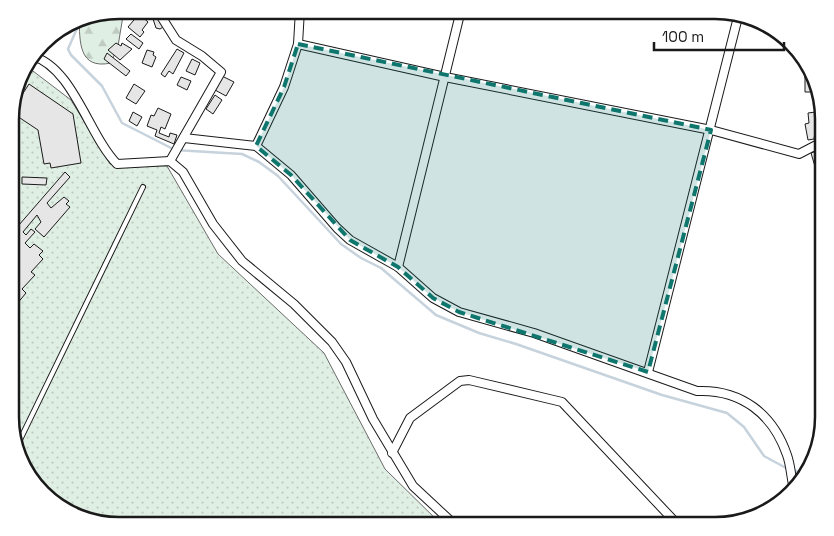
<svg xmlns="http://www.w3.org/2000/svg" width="834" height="536" viewBox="0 0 834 536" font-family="'Space Grotesk',sans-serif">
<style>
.grass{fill:url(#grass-dots);stroke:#6a6a6a}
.forest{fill:url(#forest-firs);stroke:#6a6a6a}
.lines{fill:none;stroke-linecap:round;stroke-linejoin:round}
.stream{stroke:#c6d2dc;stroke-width:2.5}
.building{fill:#e6e6e6;stroke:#1a1a1a}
.lane-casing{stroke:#1a1a1a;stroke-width:6}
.street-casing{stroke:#1a1a1a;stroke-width:10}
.lane{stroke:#fff;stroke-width:4}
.street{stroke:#fff;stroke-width:8}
.marked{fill:#0f766e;fill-opacity:0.2;stroke:#0f766e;stroke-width:4;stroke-dasharray:10 6;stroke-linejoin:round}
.rim{fill:none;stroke:#1a1a1a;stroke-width:2.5}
</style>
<defs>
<pattern id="grass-dots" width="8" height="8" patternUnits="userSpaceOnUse" patternTransform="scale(1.25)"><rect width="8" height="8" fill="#e0efe3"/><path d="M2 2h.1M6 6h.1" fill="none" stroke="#c0ccc2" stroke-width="1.8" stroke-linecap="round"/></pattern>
<pattern id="forest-firs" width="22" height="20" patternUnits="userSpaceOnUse" patternTransform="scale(1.25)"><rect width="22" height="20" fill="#e0efe3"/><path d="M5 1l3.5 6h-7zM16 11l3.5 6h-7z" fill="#c0ccc2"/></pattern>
</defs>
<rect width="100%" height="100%" fill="#fff"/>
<!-- grass -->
<path class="grass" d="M29,68L71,100L110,164L167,166L218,254L324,353L385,469L443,526H118L58,508L25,472L11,431V105L20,76Z"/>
<!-- forest -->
<path class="forest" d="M118,10H124L118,46L111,63C78,70 80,41 79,18Z"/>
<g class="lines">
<!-- stream -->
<path class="stream" d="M82,17L68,49L71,55L102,86L122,123L175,150L242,154L259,162L278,176L341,244L361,258L381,268L436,315L479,333L516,344L662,395L727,413L744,427L764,456L786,468L800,472L802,481"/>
</g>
<!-- building -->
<g class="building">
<path d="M139,14L148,22L142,30L144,32L140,37L128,27Z"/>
<path d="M157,14L165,26L160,29L156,28L153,19Z"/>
<path d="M131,34L143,43L139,49L126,39Z"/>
<path d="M116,43L121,46L122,43L132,49L120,60L108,50Z"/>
<path d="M177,49L184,53L173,74L169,71L165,77L161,74Z"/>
<path d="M147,50L154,52L153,55L156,57L152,67L142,63Z"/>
<path d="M107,53L130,71L126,76L104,59Z"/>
<path d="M192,59L200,63L195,75L186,71Z"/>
<path d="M805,67L810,68L815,83V92H805Z"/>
<path d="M222,76L234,82L226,96L215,90Z"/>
<path d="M181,77L191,81L187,90L177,85Z"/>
<path d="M29,84L73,114L81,163L51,168L50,163L44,164L38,130L11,112Z"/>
<path d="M134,84L145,91L136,104L126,98Z"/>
<path d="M215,95L222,100L213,114L206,109Z"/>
<path d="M158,108L171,114L165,129L161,127L159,133L169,137L170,133L177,135L174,144L155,136L157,130L147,126L151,115L154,116Z"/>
<path d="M823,111L824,131L815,132L814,139L808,140L805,124L809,123L808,113Z"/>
<path d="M133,112L142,117L137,126L129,121Z"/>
<path d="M823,149L824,168L816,170L811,153Z"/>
<path d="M65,172L70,177L47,203L51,208L64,197L69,201L66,204L70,207L44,237L35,229L41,222L37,215L23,232L26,235L31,229L35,232L25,243L30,248L34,244L43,251L39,255L43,259L31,272L35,275L22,289L26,293L16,305L11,301V253L17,247L11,242L16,237L12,233Z"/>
<path d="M22,177L47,178L46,185L22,184Z"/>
</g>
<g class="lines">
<defs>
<path id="lane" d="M16,448L143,187"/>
<g id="street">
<path d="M157,10L176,40L202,56L221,72L170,161"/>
<path d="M298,44L445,77L711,130L799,154L824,141"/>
<path d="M32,56C73,67 89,136 117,164L170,161L183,172L213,224L242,261L294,304L332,342L346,362L373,419L413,486L456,526"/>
<path d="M184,138L256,146L291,175L337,228L350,240L398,267L433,298L459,312L534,333L697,391C741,389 773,414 787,455C791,466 791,478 794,489"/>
<path d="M256,146L284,87L298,44L300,10"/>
<path d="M398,267L461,10"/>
<path d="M648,372L738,17"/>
<path d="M392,453L410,418L460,381L469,380L562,402L679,526"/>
</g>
</defs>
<!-- lane casing -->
<use href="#lane" class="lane-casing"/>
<!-- street casing -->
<use href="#street" class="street-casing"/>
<!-- lane -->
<use href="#lane" class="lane"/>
<!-- street -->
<use href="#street" class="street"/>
</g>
<!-- marked area -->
<path class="marked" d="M298,44L711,130L648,372L459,312L433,298L398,267L350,240L291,175L256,146L284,87Z"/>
<!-- crop -->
<path d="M0 0H834V536H0ZM119 19H715A100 100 0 0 1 815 119V417A100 100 0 0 1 715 517H119A100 100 0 0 1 19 417V119A100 100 0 0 1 119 19Z" fill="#fff" fill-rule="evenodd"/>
<path class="rim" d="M119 19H715A100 100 0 0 1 815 119V417A100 100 0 0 1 715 517H119A100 100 0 0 1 19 417V119A100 100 0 0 1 119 19Z"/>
<!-- scale -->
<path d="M654 42v8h130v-8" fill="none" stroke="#1a1a1a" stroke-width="2.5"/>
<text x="662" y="42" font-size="15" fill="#1a1a1a" stroke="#ffffff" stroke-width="4" paint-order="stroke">100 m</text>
</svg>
